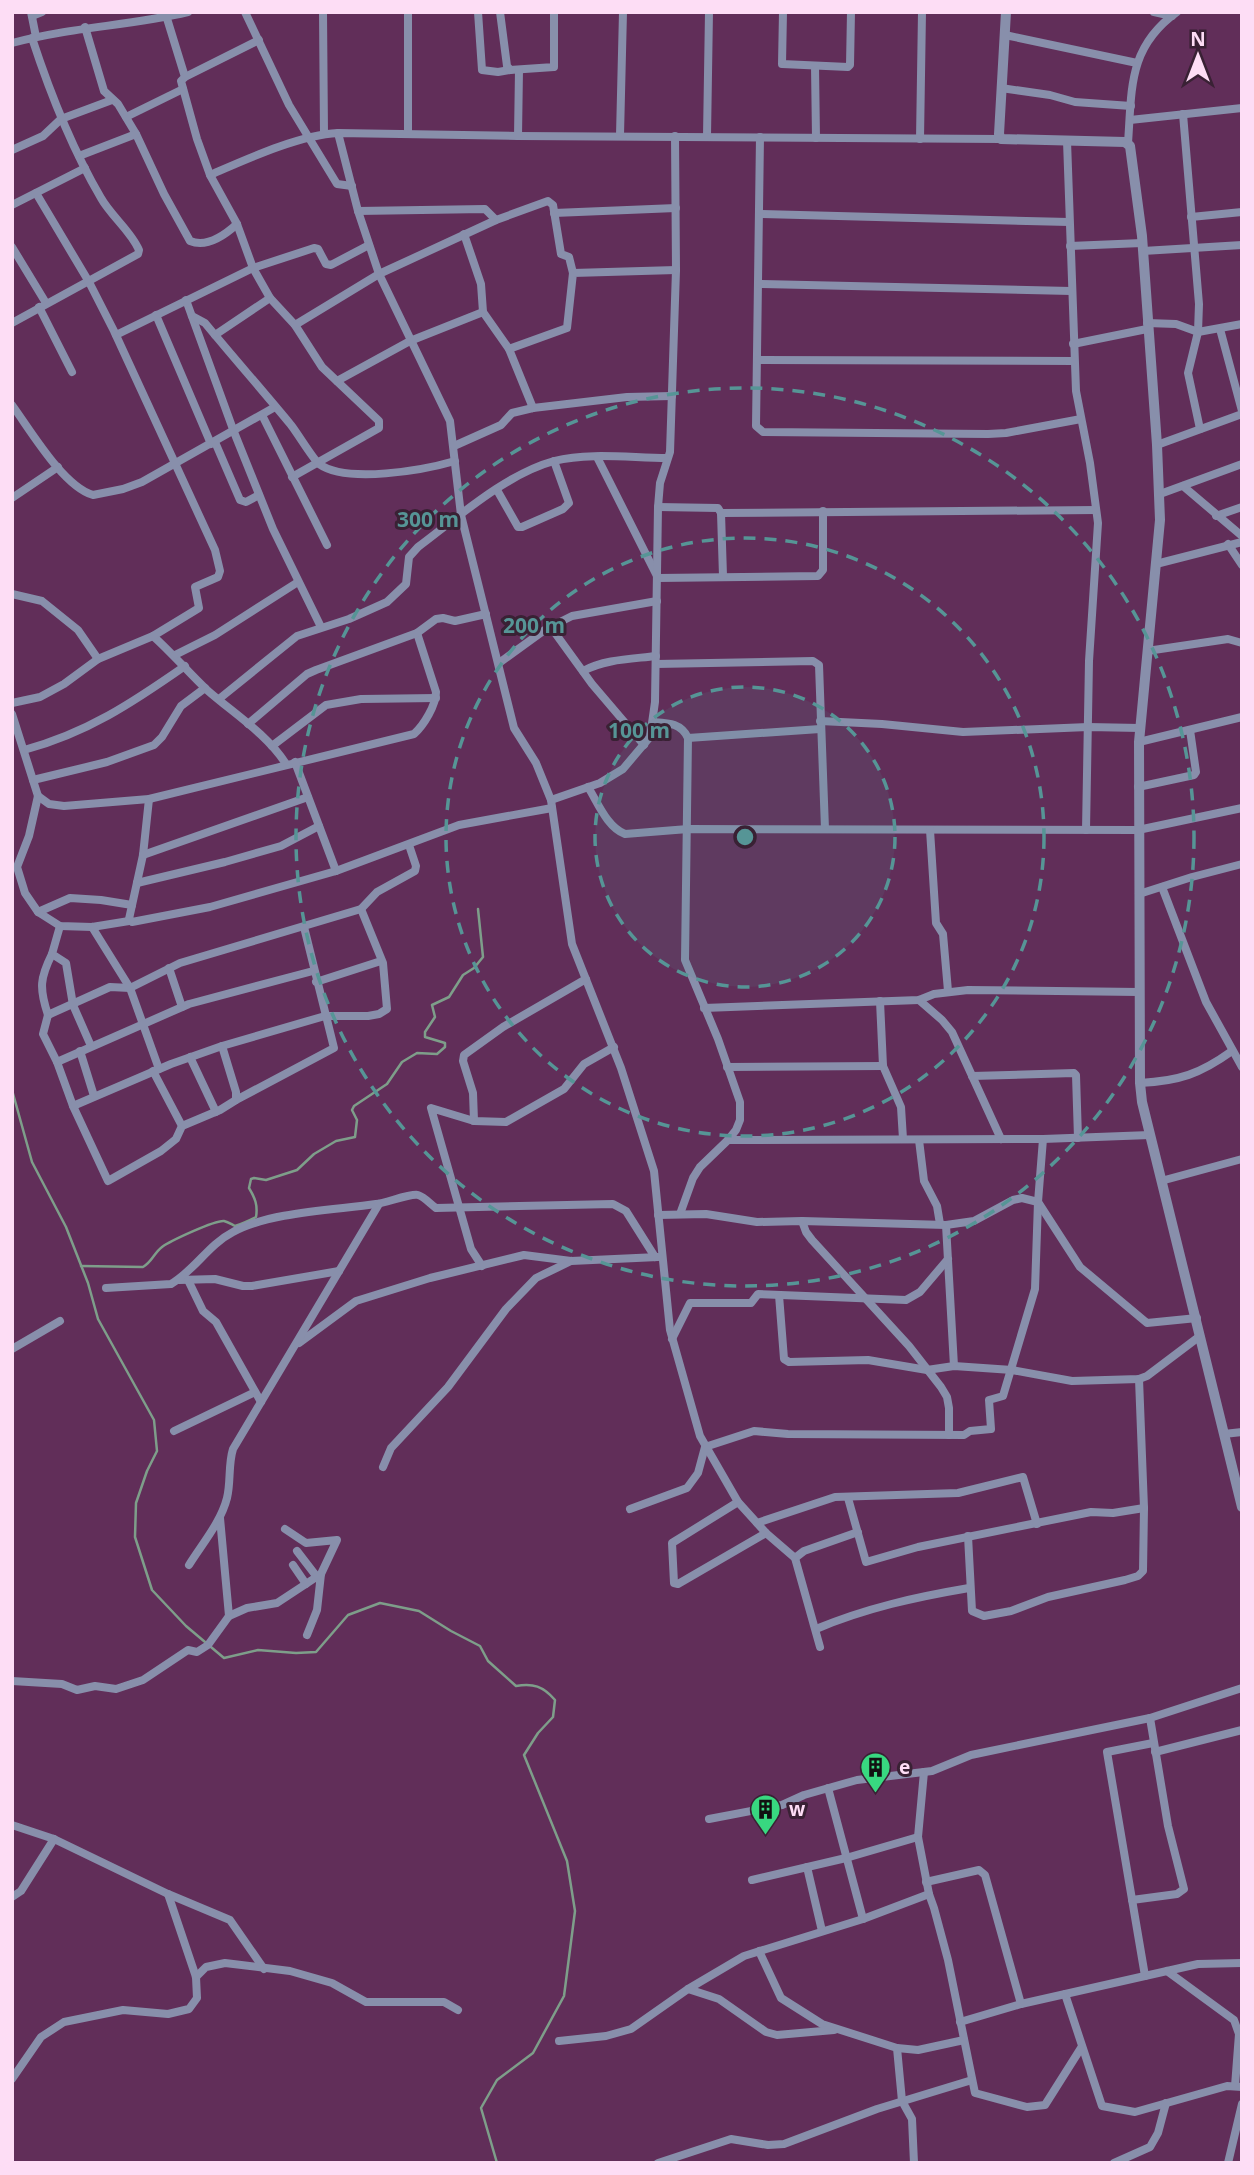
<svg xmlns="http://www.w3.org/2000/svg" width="1254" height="2175" viewBox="0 0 1254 2175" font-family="'Noto Sans',sans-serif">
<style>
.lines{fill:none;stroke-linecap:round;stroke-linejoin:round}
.stream{stroke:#7e9e8a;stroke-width:2.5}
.minor{stroke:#888fab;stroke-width:8}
.tertiary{stroke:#888fab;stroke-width:10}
.ring{fill:none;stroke:#569596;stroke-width:3.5;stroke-dasharray:12 9}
.labels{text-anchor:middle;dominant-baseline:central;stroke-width:6;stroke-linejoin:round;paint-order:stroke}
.poi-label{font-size:19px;font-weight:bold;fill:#fdddf5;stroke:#392134;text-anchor:start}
.centre{fill:#569596;stroke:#392134;stroke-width:3.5}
.ring-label{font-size:21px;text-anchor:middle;font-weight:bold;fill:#569596;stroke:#392134;stroke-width:6;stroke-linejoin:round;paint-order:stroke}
</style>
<rect width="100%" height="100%" fill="#612e59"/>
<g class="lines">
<!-- stream -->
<g class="stream">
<path d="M12,1090L32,1162L66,1227L88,1283L98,1319L154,1420L157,1451L147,1471L136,1503L135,1537L152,1590L186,1626L224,1658L258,1650L296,1653L316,1652L348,1615L380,1603L419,1611L451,1631L480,1646L488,1661L516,1686C533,1683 543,1686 555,1700L553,1717L538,1733L524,1755L567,1861L575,1911L564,1996L533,2053L497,2080L481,2108L497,2163"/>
<path d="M81,1266L143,1267C152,1262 154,1253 162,1247C170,1241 215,1220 224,1221C228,1222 231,1224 235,1226C241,1224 250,1220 256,1217C258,1205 255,1198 249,1188L251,1179L254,1178L266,1180L297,1170L314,1154L336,1141L355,1137L357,1120L352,1110L354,1106L387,1084L402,1062L417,1053L437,1054L445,1047V1043L425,1037V1032L435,1017L432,1005L449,997L463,975L474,968L483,957L478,909"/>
</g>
<!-- minor -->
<g class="minor">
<path d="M31,12L36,37"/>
<path d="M165,12L185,77L181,81L197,139L210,175L237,224L253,268L270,298L295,325L322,367L379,421V428L292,477"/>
<path d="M245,12L289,105L337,184L352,186"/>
<path d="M323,12L324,134"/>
<path d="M408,12V134"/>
<path d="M478,12L482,70L498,72L510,70"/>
<path d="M500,12L507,66L510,70L554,67V12"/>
<path d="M783,12L782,64L848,67L850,65L851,12"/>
<path d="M1154,12L1172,16"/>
<path d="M32,16L42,12"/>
<path d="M85,27L104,91L118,104L136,134L164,194L190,241C207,248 225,235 237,224"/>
<path d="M1005,35L1137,63"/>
<path d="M12,43C71,27 129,26 188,12"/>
<path d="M815,66L816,138"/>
<path d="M185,77L259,40"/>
<path d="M1001,88L1050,95L1075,102L1131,106"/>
<path d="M1183,114L1199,304L1198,332L1188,373L1200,429"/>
<path d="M126,117L183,89"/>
<path d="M1130,120L1242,108"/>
<path d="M338,133L358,211L379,274L450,421L461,515L514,728L536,763L551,800L572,944L621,1068L654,1171L670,1330L700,1436L738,1502L766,1533L795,1558L820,1647"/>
<path d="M620,135L623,12"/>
<path d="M518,136L519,70"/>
<path d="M707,136L709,12"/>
<path d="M760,137L756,426L763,432L988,434L1006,433L1081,419"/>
<path d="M920,139L922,12"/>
<path d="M1067,141L1076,391L1090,463L1098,523L1089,661L1086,830"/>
<path d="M1128,143C1132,88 1128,47 1177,12"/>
<path d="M12,150L43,136L61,119L112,100"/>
<path d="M79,156L136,134"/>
<path d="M210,175C247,159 299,135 338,133L518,136L1001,139"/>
<path d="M12,205L85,168"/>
<path d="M358,211L485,209L496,220"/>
<path d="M554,213L676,208"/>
<path d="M760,214L1069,222"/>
<path d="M1191,217L1242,212"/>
<path d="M464,234L481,284L483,312L509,349L533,408"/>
<path d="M1070,246L1142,243"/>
<path d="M12,247L46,303"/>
<path d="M1143,251L1242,245"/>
<path d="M759,284L1071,291"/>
<path d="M186,300L234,432L273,529L321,627"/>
<path d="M39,307L72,372"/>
<path d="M156,315L211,444"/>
<path d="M192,316L205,323C233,357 263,391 291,425C298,434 313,459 319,464C347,484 424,470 455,461"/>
<path d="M12,323L138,254L139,250C131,231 111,216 101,198C71,147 50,93 32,38"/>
<path d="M1147,323L1176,324L1198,332L1242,324"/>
<path d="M295,325L379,274L496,220L548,201L553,205L561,254L569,257L573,273"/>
<path d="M1220,329L1242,411"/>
<path d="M116,335L253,268L314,248L318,249L326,264L331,265L369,245"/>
<path d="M215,335L270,298"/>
<path d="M1073,344L1147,329"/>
<path d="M509,349L567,328L573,273L676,270"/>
<path d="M758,360L1074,361"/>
<path d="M337,381L410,341L483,312"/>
<path d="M12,405C31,431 63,486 93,495L123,489L142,482L275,407"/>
<path d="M262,415L327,545"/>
<path d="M215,442L240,500L246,502L259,495"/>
<path d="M1157,445L1242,414"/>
<path d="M454,446L501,425L512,413L533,408L627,397L672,396"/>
<path d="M597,457L658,578L818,576L823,570V511"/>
<path d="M1183,486L1242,536"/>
<path d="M497,490L518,527H522L563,509L569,503L554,461"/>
<path d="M1160,494L1242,464"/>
<path d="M12,498L58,467"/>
<path d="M658,507L718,508L721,513L723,576"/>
<path d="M721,513L1096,510"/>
<path d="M1216,516L1242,507"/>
<path d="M1228,544L1242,565"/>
<path d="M1156,564L1242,542"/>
<path d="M12,594L42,601L78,630L98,659"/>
<path d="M550,626L592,684L644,745"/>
<path d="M153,636C172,653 188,672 207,690C233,713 267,734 286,764"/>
<path d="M1147,651L1228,639L1242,643"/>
<path d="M175,655L215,635L298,582"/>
<path d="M499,663L546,629L572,616L657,601"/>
<path d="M656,664L813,661L819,665L825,829"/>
<path d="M583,671C605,659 632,659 656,656"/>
<path d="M219,699L297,636L349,619L387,602L406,584L409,557L418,547C457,518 506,474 554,461C590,452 631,458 667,458"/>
<path d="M12,703L40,697L64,684L98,659L153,636L199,608L195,587L218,577L220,571L215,550L114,331L89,282L36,193"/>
<path d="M12,714L38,796L49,804L64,806L149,799L414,734C424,725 436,705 436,692L417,633"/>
<path d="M820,721L882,724L963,732L1088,727L1140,728"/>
<path d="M653,722C668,723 681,723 688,738L685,960L718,1039L740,1102V1120L736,1130L728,1140L700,1167L693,1178L680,1214"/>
<path d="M248,724L307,674L316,670L417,633L436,619L443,618L455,621L486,614"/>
<path d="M688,738L820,729"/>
<path d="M1139,742L1242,717"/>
<path d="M272,746L326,705L361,699L436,698"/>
<path d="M24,750C87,733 132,703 185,666"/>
<path d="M295,762L336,871"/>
<path d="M33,780L107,762L154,745L162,737L181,706L205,688"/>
<path d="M588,787C598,803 607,827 625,834L688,829L1138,830L1242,808"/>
<path d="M1138,787L1194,775L1196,772L1190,730"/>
<path d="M38,796L29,836L17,867L25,893L38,912L60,926L92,927L129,921"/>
<path d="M149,799L143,855L129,919L132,922L210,907L336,871L459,825L552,808"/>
<path d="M551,800L600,783L623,769L650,737L655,702L658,507L660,483L670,452L676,270L675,136"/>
<path d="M930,830L936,923L943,934L948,991"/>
<path d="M143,855L308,797"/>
<path d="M137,883L225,862L281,846L319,826"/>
<path d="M1162,887L1206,1002L1242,1067"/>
<path d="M1139,894L1192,877L1242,864"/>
<path d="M38,912L70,898L101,900L132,905"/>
<path d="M60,926L52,954L66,963L73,1005L91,1046"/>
<path d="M92,927L130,988L159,1069"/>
<path d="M52,954C40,978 39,988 48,1015L110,987L130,988L180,963L361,909L377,892L415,871L416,866L409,845"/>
<path d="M169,968L182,1007"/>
<path d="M313,971L189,1004L57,1062L73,1106L171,1064L222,1046L325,1016H368L379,1014L387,1009L383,963L361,909"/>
<path d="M316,982L381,961"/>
<path d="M919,1000L942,1020L952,1032L1001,1139"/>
<path d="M880,1001L883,1066L901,1107L903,1139"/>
<path d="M704,1008L919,1000L934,994L968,990L1139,992"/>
<path d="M48,1015L43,1034L57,1062"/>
<path d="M80,1051L94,1096"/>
<path d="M190,1057L216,1112"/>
<path d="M727,1067L883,1066"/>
<path d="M153,1071L182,1126"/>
<path d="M972,1076L1074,1073L1076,1075L1078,1138"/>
<path d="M1140,1083C1179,1081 1200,1074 1232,1051"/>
<path d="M236,1100L334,1048L304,927"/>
<path d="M73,1106L108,1181L161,1151L176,1139L182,1126L220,1110L236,1100V1092L222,1046"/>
<path d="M474,1121L473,1093L463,1061L464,1055L503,1027L586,979"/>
<path d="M728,1140L1043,1139L1150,1135"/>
<path d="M919,1140L924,1181L937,1206L940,1224"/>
<path d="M1161,1181L1242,1159"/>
<path d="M658,1215L706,1214L757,1222L802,1221L946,1225L974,1221L1013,1200L1022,1198L1038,1202L1080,1267L1147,1323L1197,1318"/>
<path d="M802,1221L806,1232L812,1240L909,1346L941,1387L947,1397L949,1408V1435"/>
<path d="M946,1225L954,1366"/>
<path d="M482,1266L471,1249L431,1108L474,1121L506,1122L564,1089L584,1064L614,1047"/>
<path d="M179,1280L215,1279L243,1286H252L339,1271"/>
<path d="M188,1280L203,1311L216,1322L261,1402"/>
<path d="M106,1288L171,1284C195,1270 208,1245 233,1232C269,1212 335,1210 376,1204C386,1203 411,1193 418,1195C425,1197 431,1205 436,1208L613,1204L626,1211L655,1257"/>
<path d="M779,1295L784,1359L789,1362L868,1360L927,1370L954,1366L1012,1370L1072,1381L1139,1379L1147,1376L1200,1336"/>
<path d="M672,1339L690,1303H751L758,1294L906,1300L920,1292L948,1259"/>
<path d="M299,1343L356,1301L430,1278L524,1255L571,1261L658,1257"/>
<path d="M12,1349L60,1321"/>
<path d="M174,1431L255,1392"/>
<path d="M1224,1434L1242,1432"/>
<path d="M383,1467L391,1448L448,1387L506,1309L536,1278L571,1261"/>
<path d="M848,1498L866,1562L918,1547L1091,1512L1113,1513L1144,1508"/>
<path d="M738,1502L672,1543L674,1583L678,1584L766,1533"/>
<path d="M630,1509L687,1488L698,1473L705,1447L754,1431L788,1434L964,1435L970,1431L991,1429L989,1400L1003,1396L1035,1289L1038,1202L1043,1139"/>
<path d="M757,1523L835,1497L958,1493L1023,1477L1037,1524"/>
<path d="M285,1529L306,1543L337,1540L321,1574"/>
<path d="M968,1536L972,1611L984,1616L1011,1611L1048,1597L1125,1580L1138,1576L1143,1571L1144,1508L1139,1379"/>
<path d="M297,1551L317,1577"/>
<path d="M795,1558L804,1551L858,1532"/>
<path d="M189,1565C202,1544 221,1522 227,1498C231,1482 228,1465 233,1449L379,1204"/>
<path d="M293,1565L306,1584"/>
<path d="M229,1616L247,1608L277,1603L321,1574L317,1610L307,1635"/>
<path d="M816,1629C866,1608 916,1597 969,1588"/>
<path d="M12,1681L62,1684L77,1690L95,1686L116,1689L143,1680L188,1650L197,1652L208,1645L229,1616L220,1518"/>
<path d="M1155,1752L1242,1730"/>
<path d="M924,1772L918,1837L929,1894L934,1908L948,1960L975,2093L1027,2107L1045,2105L1081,2048"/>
<path d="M828,1788L863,1919"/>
<path d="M709,1819L782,1805L804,1795L857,1780L932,1771L971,1755L1150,1718L1242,1688"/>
<path d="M12,1825L54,1839L168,1894L230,1920L264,1969"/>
<path d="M807,1867L822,1931"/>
<path d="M752,1880L846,1858L918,1837"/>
<path d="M926,1882L979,1870L985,1875L1021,2004"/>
<path d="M12,1897L21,1891L54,1839"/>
<path d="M1132,1900L1177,1894L1184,1889L1168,1826L1150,1718"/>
<path d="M759,1951L781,1998L822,2024L897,2048L918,2050L964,2040"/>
<path d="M1167,1971L1234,2020L1239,2034L1235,2086"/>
<path d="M1145,1976L1107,1752L1153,1743"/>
<path d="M196,1977L206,1967L225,1963L290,1971L332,1983L366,2002H444L458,2010"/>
<path d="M688,1989L719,1999L766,2032L777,2035L834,2030"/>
<path d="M1065,1994L1102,2106L1135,2112L1227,2086L1242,2087"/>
<path d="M960,2022L1021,2004L1198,1964L1242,1963"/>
<path d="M559,2041L606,2036L631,2029L688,1989L744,1956L863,1919L929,1894"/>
<path d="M897,2048L902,2101L912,2119L914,2163"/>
<path d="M12,2079L41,2037L64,2022L123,2010L168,2014L189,2009L197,1998L196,1977L168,1894"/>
<path d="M658,2163L731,2139L768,2145L784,2144L877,2109L972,2080"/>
<path d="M1114,2163L1150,2147L1158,2133L1166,2103"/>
<path d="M1228,2163L1242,2104"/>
</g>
<!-- tertiary -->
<path class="tertiary" d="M1006,12L999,134L1001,139L1125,142L1130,146L1142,236L1157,445L1160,520L1139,742L1140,1083L1142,1102L1242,1507"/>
</g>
<!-- distance rings -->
<circle cx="745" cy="837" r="150" fill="#569596" fill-opacity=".12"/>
<g class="ring">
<circle cx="745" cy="837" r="150"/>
<circle cx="745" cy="837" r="299"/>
<circle cx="745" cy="837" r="449"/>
</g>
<!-- icons -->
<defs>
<symbol id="building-pin" viewBox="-11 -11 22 30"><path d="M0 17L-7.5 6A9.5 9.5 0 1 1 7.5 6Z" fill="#38d880" stroke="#392134"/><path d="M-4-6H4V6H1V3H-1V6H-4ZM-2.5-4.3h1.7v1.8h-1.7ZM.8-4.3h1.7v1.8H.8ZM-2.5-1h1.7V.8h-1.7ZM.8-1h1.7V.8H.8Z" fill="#111"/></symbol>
</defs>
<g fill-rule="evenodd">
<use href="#building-pin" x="858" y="1750" width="35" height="47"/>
<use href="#building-pin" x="748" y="1792" width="35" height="47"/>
</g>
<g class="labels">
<!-- poi labels -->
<g class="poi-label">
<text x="899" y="1767">e</text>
<text x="789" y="1809">w</text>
</g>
</g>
<circle cx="745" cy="837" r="10" class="centre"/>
<g class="ring-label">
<text x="428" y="527">300 m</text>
<text x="534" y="633">200 m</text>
<text x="639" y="738">100 m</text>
</g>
<!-- border -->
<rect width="1254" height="2175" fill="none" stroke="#fdddf5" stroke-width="28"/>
<!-- north arrow -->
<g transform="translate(1198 56)" stroke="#392134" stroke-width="5" paint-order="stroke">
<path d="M0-5L12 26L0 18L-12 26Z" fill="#fdddf5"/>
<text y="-10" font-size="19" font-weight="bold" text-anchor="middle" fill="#fdddf5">N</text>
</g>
</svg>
